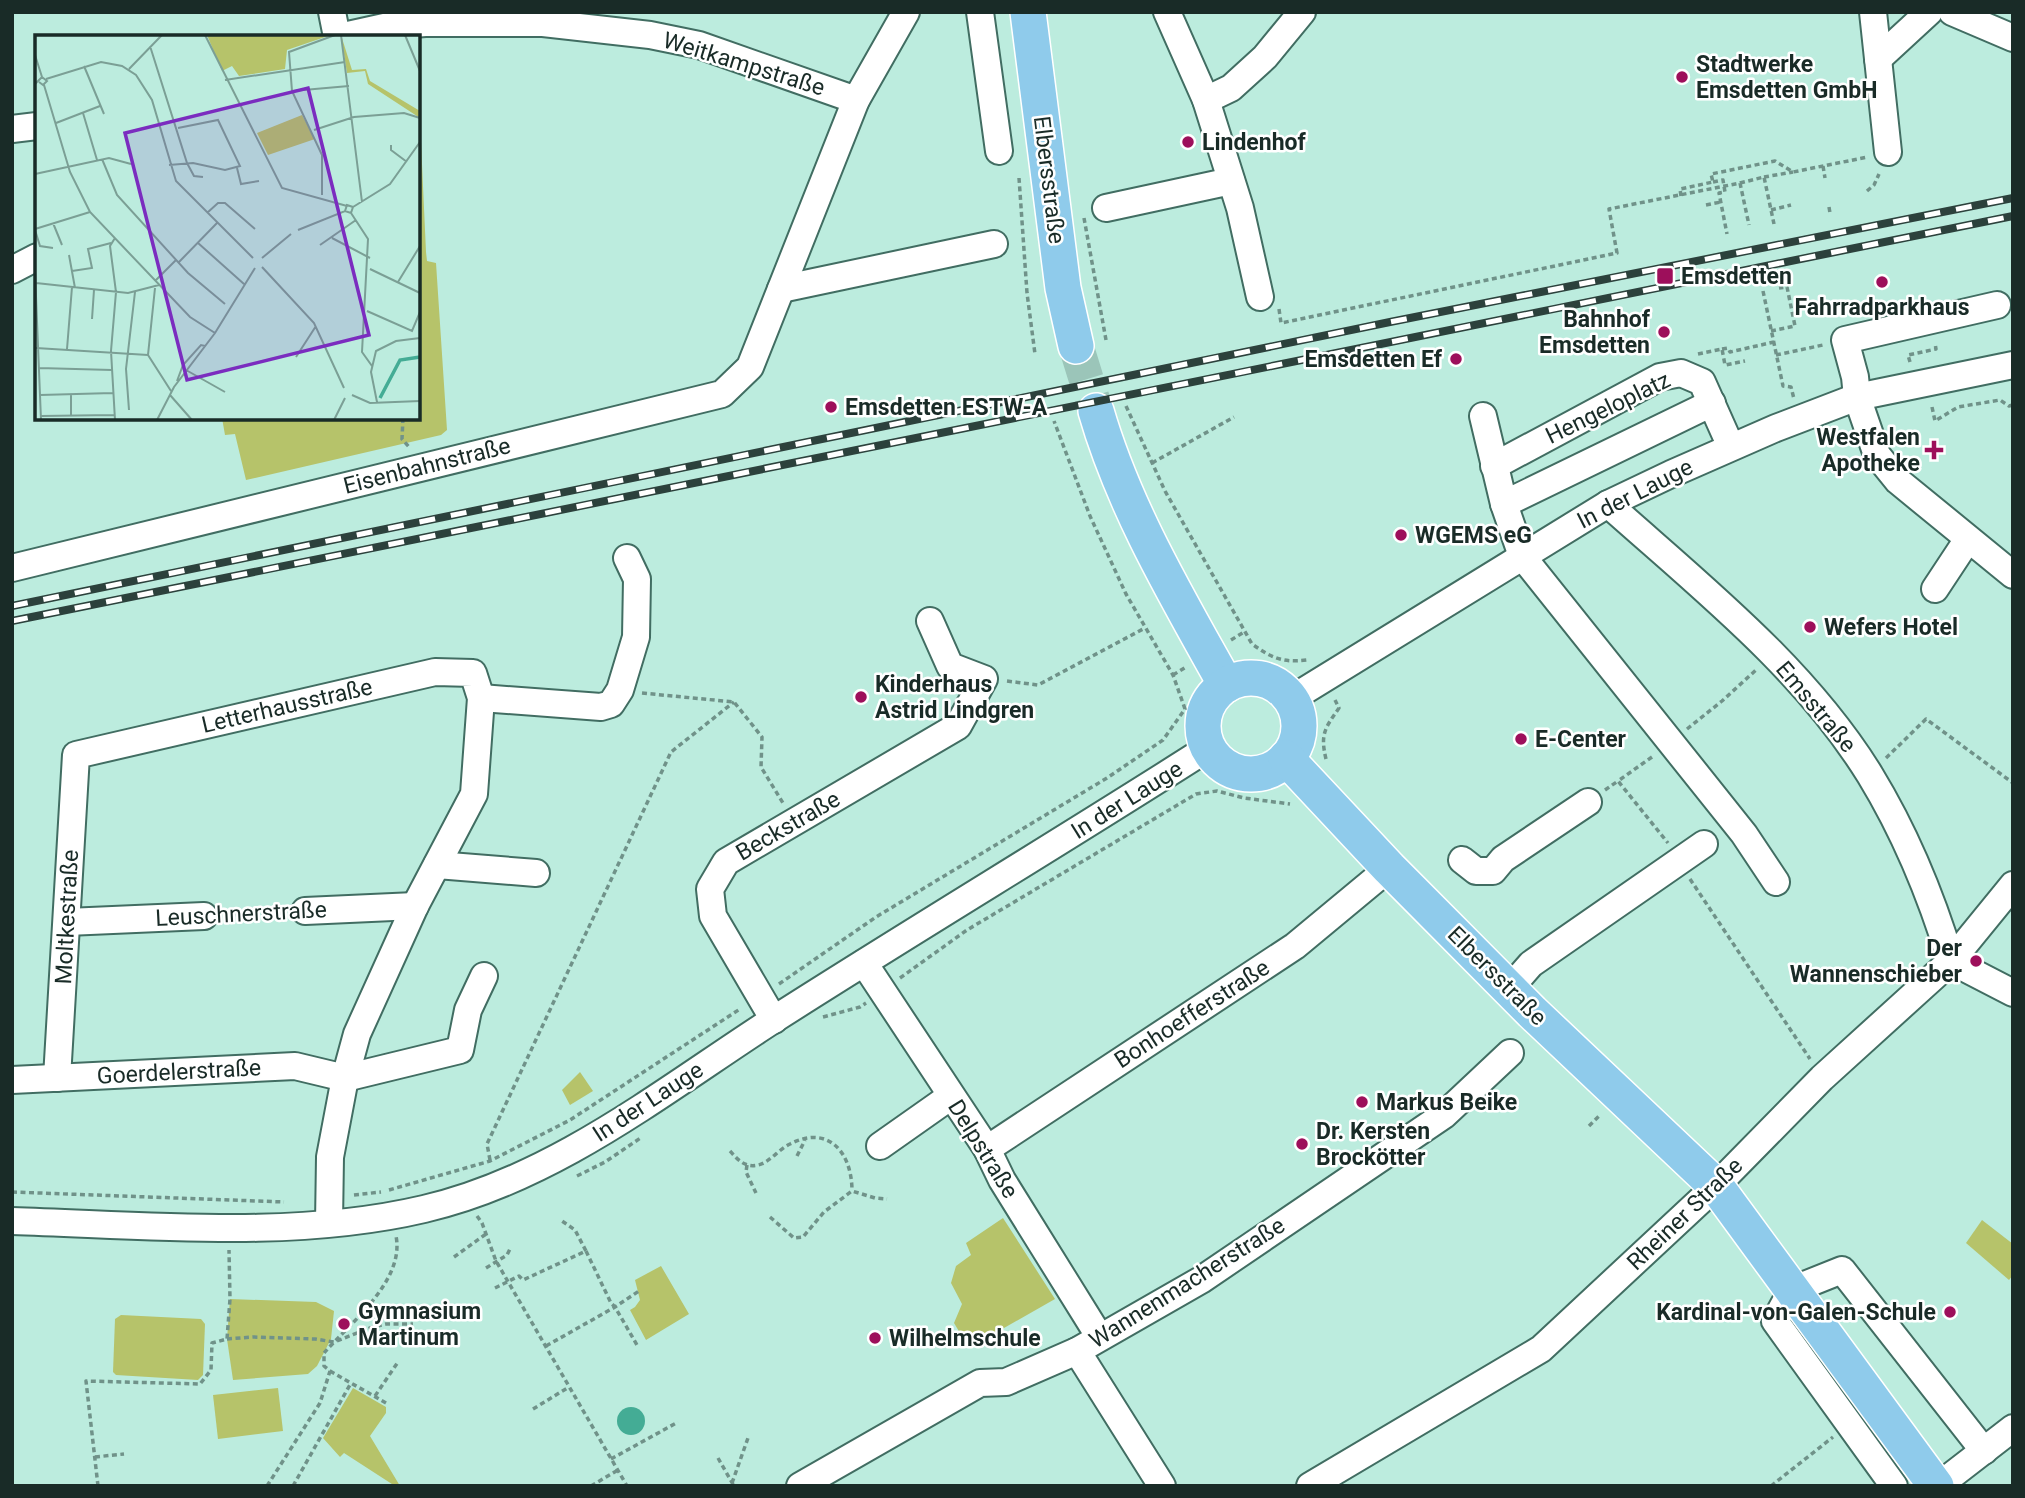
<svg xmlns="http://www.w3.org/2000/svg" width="2025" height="1498" viewBox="0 0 2025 1498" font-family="Roboto,sans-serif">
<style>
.green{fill:#b6c36a}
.water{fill:#44ac95}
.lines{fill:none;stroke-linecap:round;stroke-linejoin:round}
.major-tunnel{stroke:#9bc5b9;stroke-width:35;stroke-dasharray:35 18;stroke-linecap:butt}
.minor-casing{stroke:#416d62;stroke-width:30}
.major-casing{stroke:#fff;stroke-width:38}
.path{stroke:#709289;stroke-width:3.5;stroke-dasharray:5 3.5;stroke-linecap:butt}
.minor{stroke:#fff;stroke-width:26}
.major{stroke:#8fcbeb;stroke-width:35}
.rail-casing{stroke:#2c413c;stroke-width:8}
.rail{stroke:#fff;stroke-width:5;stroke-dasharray:16;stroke-linecap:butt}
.poi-dot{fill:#9d0f5b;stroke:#fff;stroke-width:2.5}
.labels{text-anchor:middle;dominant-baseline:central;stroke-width:5;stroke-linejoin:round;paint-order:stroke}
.street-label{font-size:23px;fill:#192b27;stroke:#fff}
.poi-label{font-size:23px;font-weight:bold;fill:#192b27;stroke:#fff;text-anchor:start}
.inset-river{fill:none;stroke:#44ac95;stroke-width:3.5}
.inset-road{fill:none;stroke:#7b9f95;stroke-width:2}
.view{fill:#7b2cbf;fill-opacity:0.15;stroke:#7b2cbf;stroke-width:3.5}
.inset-edge{fill:none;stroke:#192b27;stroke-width:3.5}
</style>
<rect width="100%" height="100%" fill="#bcecde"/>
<!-- green -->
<g class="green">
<path d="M418,76L426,252L427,261L436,263L447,430L441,435L246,480L235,434L225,435L222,418H418Z"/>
<path d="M580,1072L593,1091L570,1105L562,1090Z"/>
<path d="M1003,1218L1055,1299L969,1348L954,1323L962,1304L951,1283L956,1266L971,1255L966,1243Z"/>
<path d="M1982,1220L2013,1244V1275L2009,1280L1966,1243Z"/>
<path d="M661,1266L689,1314L646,1340L630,1310L635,1307L640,1300L635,1280Z"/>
<path d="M230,1299L316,1302L334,1311L331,1339L317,1366L308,1374L233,1380L227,1339Z"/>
<path d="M121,1315L201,1319L205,1324L203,1375L198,1380L116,1375L113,1372L115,1319Z"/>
<path d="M278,1388L283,1431L218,1439L213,1395Z"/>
<path d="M353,1388L386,1407V1413L370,1436L400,1486H395L344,1453L340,1457L323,1438Z"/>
</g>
<!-- water -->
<circle class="water" cx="631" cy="1421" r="14"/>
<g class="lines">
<!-- major-tunnel -->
<path class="major-tunnel" d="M1076,346L1096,411"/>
<defs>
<g id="minor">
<path d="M332,12L337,37"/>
<path d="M980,12L999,151"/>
<path d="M1167,12L1206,100L1240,208L1260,297"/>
<path d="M1873,12L1888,152"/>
<path d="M1952,12L2013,38"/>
<path d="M339,37L389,26L425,23H543L650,35L699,45L856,100"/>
<path d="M1878,59L1929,12"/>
<path d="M1206,100L1231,88L1265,57L1302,12"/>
<path d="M12,129L37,126"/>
<path d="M1106,208L1231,181"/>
<path d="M12,270L37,257"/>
<path d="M781,289L994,244"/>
<path d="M1997,305L1845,340L1855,377L1857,397L1877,455L1898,481L2013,575"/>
<path d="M1483,416L1504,504L1522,556L1744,834L1776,882"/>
<path d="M1494,466L1660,377L1681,373L1702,382L1731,447"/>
<path d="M1504,504L1712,403"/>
<path d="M1608,504C1701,587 1804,668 1870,775C1906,834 1931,895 1951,961L2013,993"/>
<path d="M12,568L722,394L750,367L856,100L906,12"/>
<path d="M1935,589L1968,539"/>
<path d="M481,698L601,707L611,704L620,690L636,637L637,579L627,558"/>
<path d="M1291,699L1608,504L1671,474L1776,428L1857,397L2013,365"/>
<path d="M1462,860L1476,871H1493L1503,859L1588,802"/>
<path d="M437,865L536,873"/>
<path d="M305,911L415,906"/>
<path d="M67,922L204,916"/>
<path d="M864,963L987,1149L1002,1180L1099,1336"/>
<path d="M1509,989L1531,964L1704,844"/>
<path d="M774,1020L713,916L710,889L726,862L958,726L984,679L950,666L930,621"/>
<path d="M57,1078L76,755L435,672L473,673L481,698L474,794L415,906L357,1034L345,1078L330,1157L329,1223"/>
<path d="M12,1080L295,1066L345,1078L460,1050L468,1010L484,976"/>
<path d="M880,1146L951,1096"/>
<path d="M987,1149L1295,946L1389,868"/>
<path d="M12,1221C146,1225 292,1240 424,1209C554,1179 663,1091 773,1020C917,928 1064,840 1208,748"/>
<path d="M1077,1351L1162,1486"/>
<path d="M800,1486L980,1383L1006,1382L1077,1351L1201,1280L1444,1115L1510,1053"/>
<path d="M1310,1486L1541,1349L1716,1186L1822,1078L1951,961L2013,885"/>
<path d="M1894,1486L1775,1321L1792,1290L1842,1270L1984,1451"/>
<path d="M1938,1486L2013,1428"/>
</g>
<g id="major">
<path d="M1028,12L1063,288L1076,346"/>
<path d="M1096,411C1124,508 1177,597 1226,685"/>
<circle cx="1251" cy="726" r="48"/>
<path d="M1286,758L1389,868L1532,1012L1716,1186L1936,1486"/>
</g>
</defs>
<!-- minor casing -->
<use href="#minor" class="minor-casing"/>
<!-- major casing -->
<use href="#major" class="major-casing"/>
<!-- path -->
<g class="path">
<path d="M1823,166L1825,178"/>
<path d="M1764,177L1793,172"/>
<path d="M1019,178L1027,293L1035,354"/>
<path d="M1713,182L1723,180L1725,192L1719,193L1727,234"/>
<path d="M1740,183L1764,177L1774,224"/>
<path d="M1867,191L1874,185L1879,174"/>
<path d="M1681,196L1680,189L1713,182L1711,174L1775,161L1793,172L1868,157"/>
<path d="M1706,205L1721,202"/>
<path d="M1829,207L1830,213"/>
<path d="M1771,210L1791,205"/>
<path d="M1084,218L1106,340"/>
<path d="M1763,291L1783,386L1791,387L1794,399"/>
<path d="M1279,309L1281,323L1617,253L1609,209L1740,183L1749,225"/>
<path d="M1771,331L1795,326L1787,287L1779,288"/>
<path d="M1722,349L1728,348L1730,352L1774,342"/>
<path d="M1698,354L1722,349L1725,365L1745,361"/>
<path d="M1776,355L1823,345"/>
<path d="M1910,362L1908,355L1936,349L1935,343"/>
<path d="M1126,406L1165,491L1252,644C1272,658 1282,663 1307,660"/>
<path d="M1932,407L1935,421L1958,407L2000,400L2009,406L2013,405"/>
<path d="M403,418L402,439L410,448"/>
<path d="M1152,463L1234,417"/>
<path d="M1231,640L1244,632"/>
<path d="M1173,675L1186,667"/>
<path d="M1007,681L1038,685L1145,628"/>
<path d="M642,693L734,702L762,737L761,767L783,803"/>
<path d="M1687,729L1722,701L1756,670"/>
<path d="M1652,757L1618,781L1668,843"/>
<path d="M1886,758L1926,719L2013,783"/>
<path d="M1326,759C1320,734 1325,728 1339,708L1335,700"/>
<path d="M1605,790L1618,781"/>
<path d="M1690,879L1810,1059"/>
<path d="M227,915L282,913"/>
<path d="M900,978L967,930L1196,794L1217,791L1244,798L1290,804"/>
<path d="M779,984L876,917L1107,778L1163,740L1185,709L1173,675L1126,594L1090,516L1054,421"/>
<path d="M823,1017L860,1007L866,1003"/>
<path d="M1589,1126L1600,1115"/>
<path d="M730,1151C738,1160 745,1168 758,1165C769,1163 779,1149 790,1144C829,1124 852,1153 852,1191"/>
<path d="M797,1156L805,1140"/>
<path d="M490,1160L487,1144L671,752L734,702"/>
<path d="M747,1165L746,1172L756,1193"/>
<path d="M577,1176L605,1162L642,1137"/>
<path d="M389,1190L490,1161L570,1120L740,1009"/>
<path d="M12,1192L284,1202"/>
<path d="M354,1195L381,1192"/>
<path d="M477,1216L482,1223L496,1261L627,1486"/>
<path d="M770,1217L794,1238L803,1237L824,1212L852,1191L875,1198L887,1199"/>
<path d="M586,1251L611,1303L615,1307L637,1345"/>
<path d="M454,1257L486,1234"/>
<path d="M486,1268L507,1255L511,1247"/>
<path d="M495,1288L519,1276L523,1280L586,1251L575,1230L562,1221"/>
<path d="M227,1339L253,1337L315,1339L334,1342L370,1328L386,1324H413"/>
<path d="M546,1346L615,1307L639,1291"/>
<path d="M330,1371L386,1403"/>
<path d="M375,1396L398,1362"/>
<path d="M533,1409L569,1387"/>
<path d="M95,1457L124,1454"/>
<path d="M718,1458L734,1486"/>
<path d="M611,1459L678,1422"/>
<path d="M732,1483L748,1438"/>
<path d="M98,1486L86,1381L200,1384L211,1370L212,1343L227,1339L230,1299L229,1250"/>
<path d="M267,1486L320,1403L330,1371L324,1366V1353C350,1323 405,1281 396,1236"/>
<path d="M293,1486L351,1383"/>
<path d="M591,1486L618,1470"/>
<path d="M1771,1486L1833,1437"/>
</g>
<!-- minor -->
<use href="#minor" class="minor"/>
<!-- major -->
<use href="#major" class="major"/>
<defs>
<g id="rail">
<path d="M12,606L1390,322L2013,198"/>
<path d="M12,621L2013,216"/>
</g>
</defs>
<!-- rail casing -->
<use href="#rail" class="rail-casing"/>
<!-- rail -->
<use href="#rail" class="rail"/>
</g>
<!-- markers -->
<g class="poi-dot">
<circle cx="1682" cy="77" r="7"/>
<circle cx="1188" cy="142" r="7"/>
<rect x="1656" y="267" width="18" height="18" rx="3.5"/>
<circle cx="1882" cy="282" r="7"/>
<circle cx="1664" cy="332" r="7"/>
<circle cx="1456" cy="359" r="7"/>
<circle cx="831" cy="407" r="7"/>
<path d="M1930.5 439.5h7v7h7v7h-7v7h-7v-7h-7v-7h7z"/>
<circle cx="1401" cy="535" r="7"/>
<circle cx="1810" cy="627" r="7"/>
<circle cx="861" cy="697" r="7"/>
<circle cx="1521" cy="739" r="7"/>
<circle cx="1976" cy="961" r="7"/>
<circle cx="1362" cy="1102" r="7"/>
<circle cx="1302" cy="1144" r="7"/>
<circle cx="1950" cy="1312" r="7"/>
<circle cx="344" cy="1324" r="7"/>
<circle cx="875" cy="1338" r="7"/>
</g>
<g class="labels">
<!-- street labels -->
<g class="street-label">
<text transform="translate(744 64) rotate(17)">Weitkampstraße</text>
<text transform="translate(1049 180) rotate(83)">Elbersstraße</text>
<text transform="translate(1608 408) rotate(-26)">Hengeloplatz</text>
<text transform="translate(427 466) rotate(-14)">Eisenbahnstraße</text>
<text transform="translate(1635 494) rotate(-27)">In der Lauge</text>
<text transform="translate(287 706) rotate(-13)">Letterhausstraße</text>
<text transform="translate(1816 707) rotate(50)">Emsstraße</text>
<text transform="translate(1127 800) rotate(-32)">In der Lauge</text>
<text transform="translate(788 826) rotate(-30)">Beckstraße</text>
<text transform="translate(241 914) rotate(-3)">Leuschnerstraße</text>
<text transform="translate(67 917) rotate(-87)">Moltkestraße</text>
<text transform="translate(1497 976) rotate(45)">Elbersstraße</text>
<text transform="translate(1192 1014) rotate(-33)">Bonhoefferstraße</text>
<text transform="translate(179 1072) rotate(-3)">Goerdelerstraße</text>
<text transform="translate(648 1102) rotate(-33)">In der Lauge</text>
<text transform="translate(983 1149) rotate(58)">Delpstraße</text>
<text transform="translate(1685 1214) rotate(-44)">Rheiner Straße</text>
<text transform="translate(1187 1283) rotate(-32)">Wannenmacherstraße</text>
</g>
<!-- poi labels -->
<g class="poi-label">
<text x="1696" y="64">Stadtwerke<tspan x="1696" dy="26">Emsdetten GmbH</tspan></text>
<text x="1202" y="142">Lindenhof</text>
<text x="1681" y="276">Emsdetten</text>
<text x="1882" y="307" text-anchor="middle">Fahrradparkhaus</text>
<text x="1650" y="319" text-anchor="end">Bahnhof<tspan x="1650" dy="26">Emsdetten</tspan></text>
<text x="1442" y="359" text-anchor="end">Emsdetten Ef</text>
<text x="845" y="407">Emsdetten ESTW-A</text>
<text x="1920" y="437" text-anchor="end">Westfalen<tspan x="1920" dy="26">Apotheke</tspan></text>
<text x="1415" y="535">WGEMS eG</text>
<text x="1824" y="627">Wefers Hotel</text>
<text x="875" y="684">Kinderhaus<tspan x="875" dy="26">Astrid Lindgren</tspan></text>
<text x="1535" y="739">E-Center</text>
<text x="1962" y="948" text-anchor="end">Der<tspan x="1962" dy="26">Wannenschieber</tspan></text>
<text x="1376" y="1102">Markus Beike</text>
<text x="1316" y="1131">Dr. Kersten<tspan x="1316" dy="26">Brockötter</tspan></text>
<text x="358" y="1311">Gymnasium<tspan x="358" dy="26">Martinum</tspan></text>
<text x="1936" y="1312" text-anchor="end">Kardinal-von-Galen-Schule</text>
<text x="889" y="1338">Wilhelmschule</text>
</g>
</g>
<!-- overview -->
<g transform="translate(35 35)">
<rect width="385" height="385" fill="#bcecde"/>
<path d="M172,0H293V1L252,15L250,34L204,41L197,31L187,36ZM306,0L317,35L331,34L335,46L385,76V83L333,49L330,36L312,38ZM267,80L280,104L233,120L222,98Z" fill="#b6c36a"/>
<path class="inset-river" d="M345,363L365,325L385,322"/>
<path class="inset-road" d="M170,0L247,153L312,171M306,0L327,167M370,0L385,36M115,11L152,128L159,141L168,142M0,20L7,42M49,31L69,79M94,34L127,0M11,44L66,27L87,31L101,40L117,65L141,146L218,223M190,45L310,27M0,49L7,42L12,46L8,50L4,47M9,50L35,137L55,177L155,282L180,298M257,56L314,51M48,78L62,125M21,88L65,71M279,95L319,82L369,78L385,83M356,110V115L372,127M67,124L82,160L153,238L190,269M134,130L158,128L190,135L205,131L183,85L143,93M202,133L206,149L224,146M0,139L74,123L96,129M287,160V120L257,56L254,17L300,0M318,172L355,149L385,107M172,178L183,168H190L220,194M316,178L333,204L327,317L337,331M18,188L27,210M0,194L55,177M0,195L5,211L18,213M263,195L310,176L316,178L318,172L312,170L310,176M80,203L75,211L81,257L76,316L80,385M297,203L335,223M163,208L209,249M285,210L321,185M34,220L40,253M227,223L256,199M144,227L182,188M227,232L279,288L309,353M335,234L385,258M37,236L57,233L53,214L76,208M0,237L6,385M120,246L141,225M363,247L385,211M1,248L93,258L124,250M120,253L113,320L136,356M332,276L377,296L385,277M57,284L59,255M1,313L113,320M32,314L37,252M261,322L281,291M4,333L77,335M151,335L190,357M142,346L148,330L166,310L170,311M36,359V381M5,360L78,358M135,360L157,385M317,360L335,368L385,366M342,367L336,337L341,316L361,306L385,303M94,375L91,334L100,257M6,381L79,380M122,385L139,352L180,298L220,233M299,385L310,363"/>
<path class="view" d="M273,53L334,300L152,345L90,98Z"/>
<rect width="385" height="385" class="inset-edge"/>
</g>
<!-- border -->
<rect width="2025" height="1498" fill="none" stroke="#192b27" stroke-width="28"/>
</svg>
